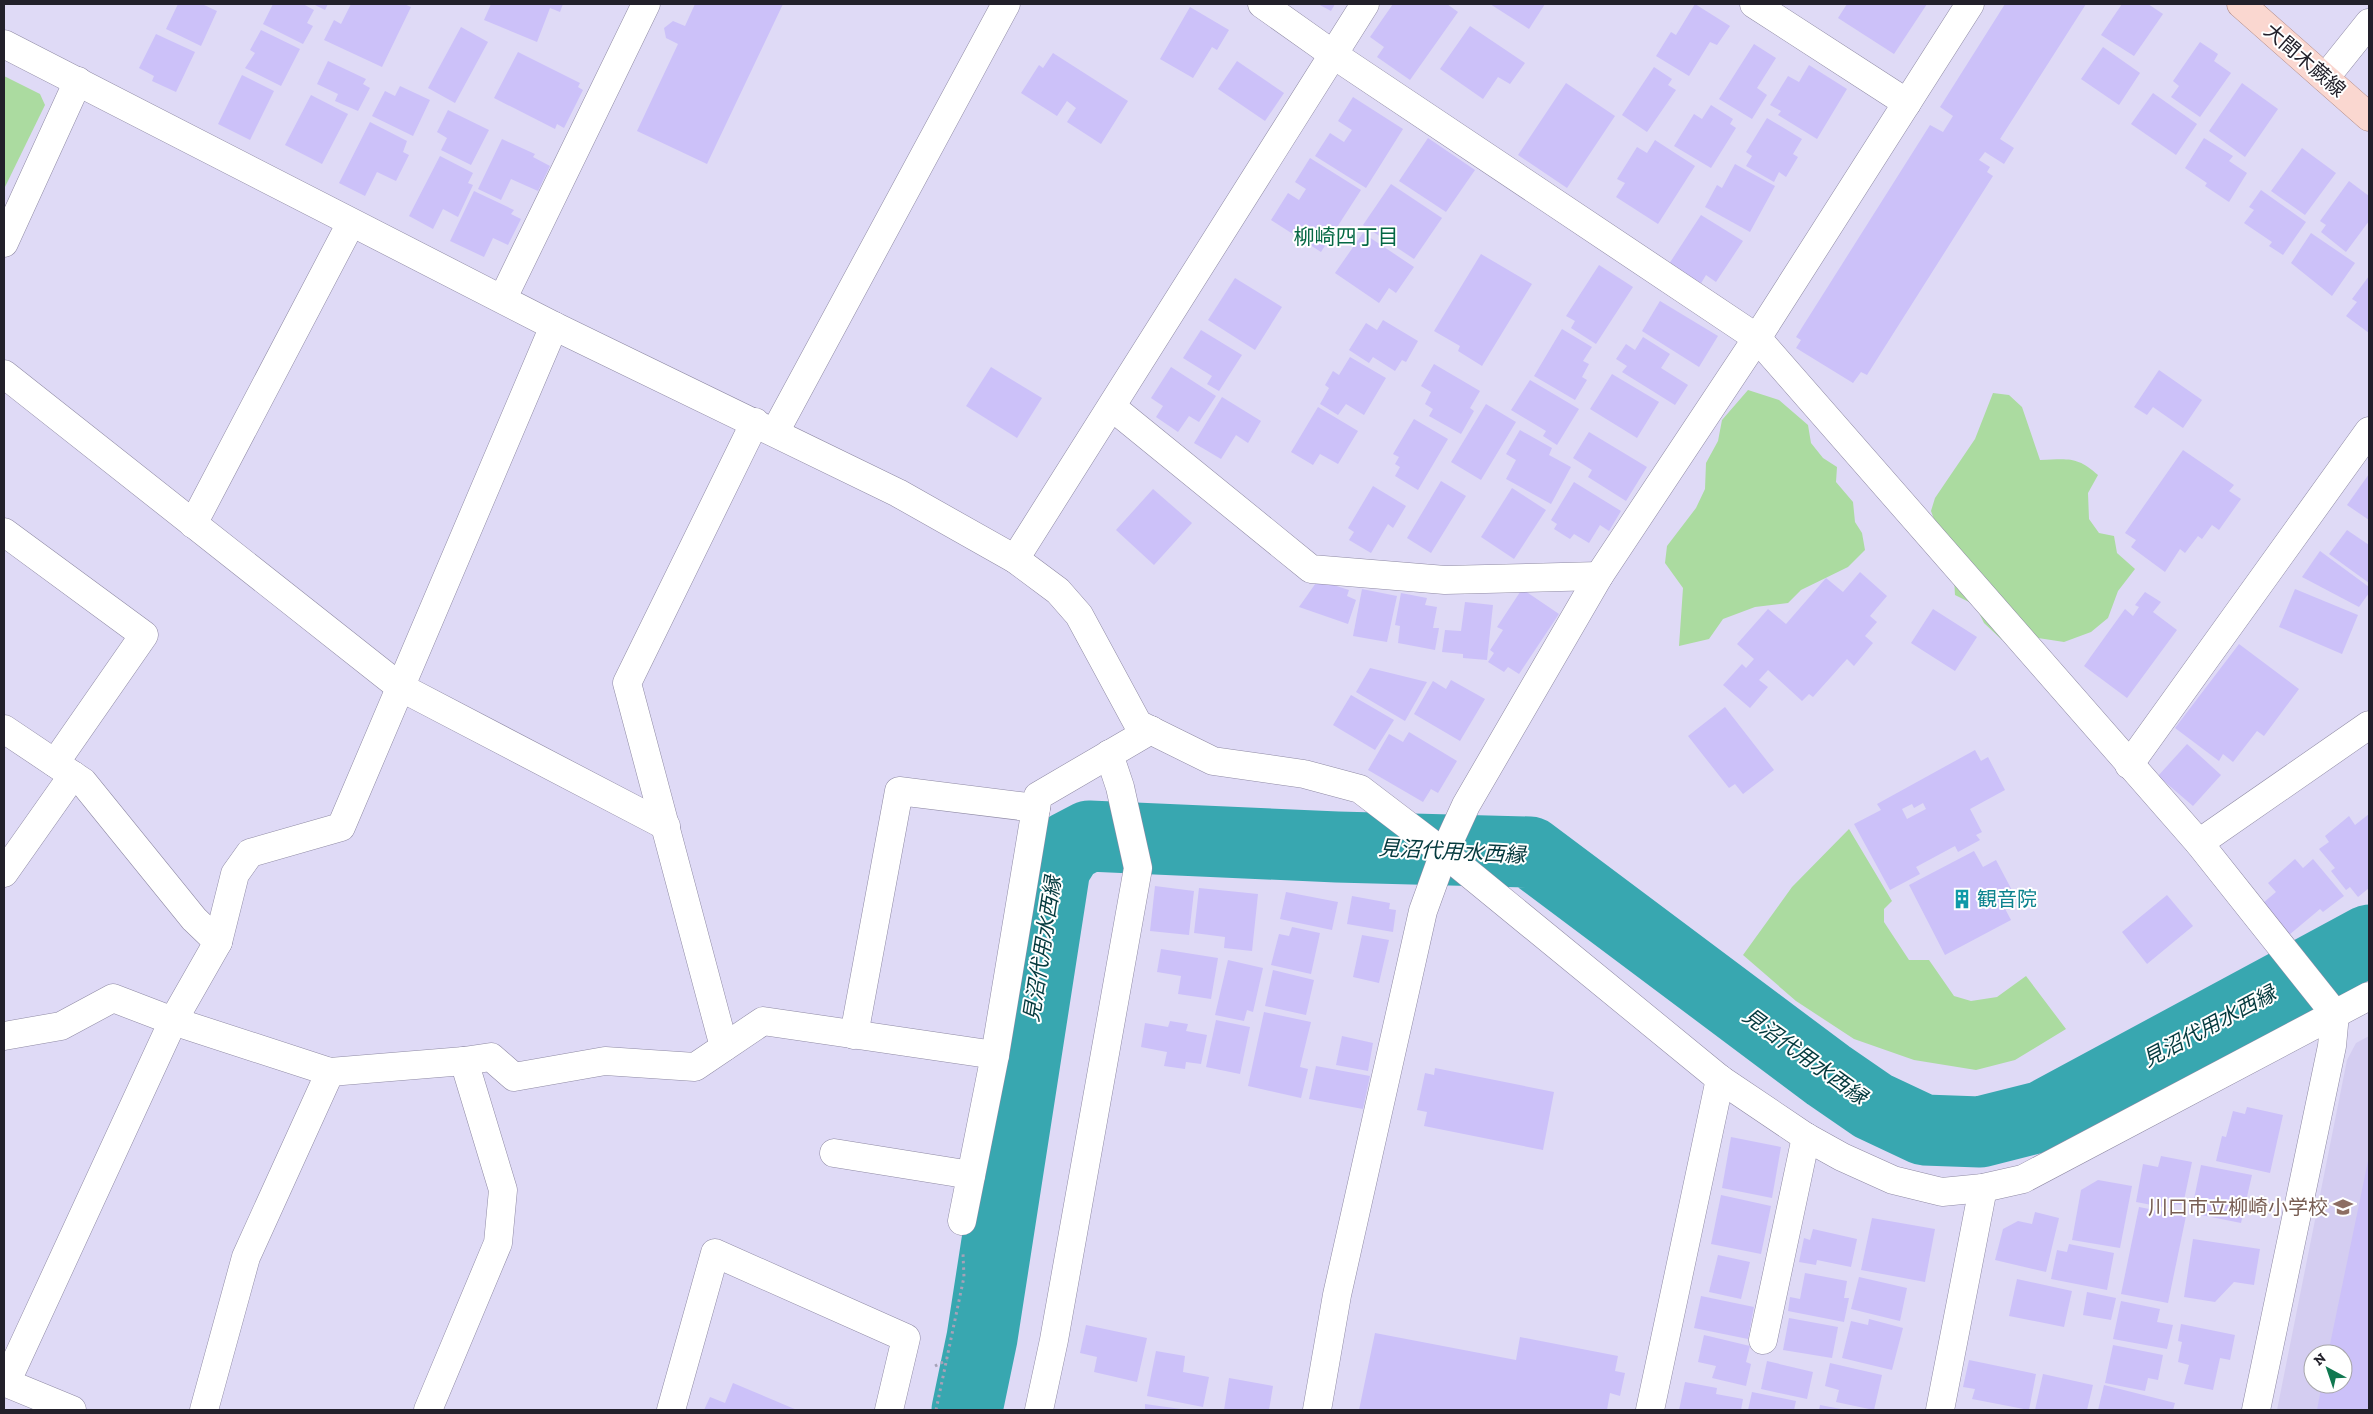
<svg xmlns="http://www.w3.org/2000/svg" width="2373" height="1414" viewBox="0 0 2373 1414" font-family="'Zilla Slab','Noto Sans JP',serif">
<style>
.built{fill:#d4cdf1;fill-rule:evenodd}
.green{fill:#abdba0}
.lines{fill:none;stroke-linecap:round;stroke-linejoin:round}
.river{stroke:#38a7b0;stroke-width:71}
.building{fill:#ccc1f9;fill-rule:evenodd}
.minor-casing{stroke:#8f8aa4;stroke-width:29}
.major-casing{stroke:#ac8681;stroke-width:29}
.path{stroke:#a6a2b8;stroke-width:3;stroke-dasharray:2.5 4;stroke-linecap:butt}
.minor{stroke:#fff;stroke-width:28}
.major{stroke:#fad7d0;stroke-width:28}
.labels{text-anchor:middle;dominant-baseline:central;stroke-width:4;stroke-linejoin:round;paint-order:stroke}
.street-label{font-size:20px;fill:#22202a;stroke:#fff}
.culture-label{font-size:20px;fill:#0d838f;stroke:#fff;text-anchor:start}
.education-label{font-size:20px;fill:#785e54;stroke:#fff;text-anchor:end}
.neighbourhood-label{font-size:21px;fill:#056845;stroke:#fff}
.water-label{font-size:21px;font-style:italic;fill:#053a3e;stroke:#fff}
</style>
<rect width="100%" height="100%" fill="#dfdaf6"/>
<!-- built -->
<path class="built" d="M2369,1036V1410H2277L2347,1060L2356,1043ZM2313,1354H2343V1384H2313Z"/>
<!-- green -->
<g class="green">
<path d="M4,76L40,94L45,105L4,189Z"/>
<path d="M1748,390L1779,400L1808,425L1811,443L1823,458L1837,467L1836,482L1853,502L1855,522L1862,533L1865,550L1848,567L1801,590L1788,603L1755,607L1723,619L1709,639L1679,646L1683,588L1665,563L1667,546L1696,508L1705,489L1706,463L1718,441L1722,420Z"/>
<path d="M1993,393L2009,395L2022,407L2040,460C2068,459 2077,456 2098,475L2088,493L2089,519L2099,533L2114,536L2117,553L2135,569L2118,591L2108,618L2091,632L2064,642L2038,638L2002,640L1984,623L1975,605L1955,595L1952,545L1936,525L1931,511L1935,498L1975,439Z"/>
<path d="M1849,829L1892,901L1884,909V922L1909,960H1929L1954,996L1971,1001L1997,997L2026,976L2066,1029L2015,1060L1976,1070L1914,1060L1854,1039L1796,1001L1743,955L1792,887Z"/>
</g>
<g class="lines">
<!-- river -->
<path class="river" d="M967,1410L982,1338L1055,868L1068,847L1089,836L1337,847L1530,852L1828,1075L1873,1106L1924,1130L1980,1132L2043,1116L2369,940"/>
</g>
<!-- building -->
<g class="building">
<path d="M178,4H202L217,11L201,46L166,29Z"/>
<path d="M273,4H303L314,10L307,23L313,26L303,44L263,24Z"/>
<path d="M313,4H328L325,10Z"/>
<path d="M351,4H404L411,7L382,67L324,40L334,20L341,24Z"/>
<path d="M491,4H563L560,12L550,8L537,42L484,20Z"/>
<path d="M695,4H783L707,164L637,131L678,44L666,38L664,28L673,21L685,26Z"/>
<path d="M1318,4H1335L1331,11Z"/>
<path d="M1393,4H1447L1458,12L1410,80L1377,57L1384,47L1370,37Z"/>
<path d="M1490,4H1545L1529,29Z"/>
<path d="M1695,4L1730,26L1717,45L1710,42L1689,76L1656,56L1671,32L1676,35Z"/>
<path d="M1847,4H1927L1894,54L1838,18Z"/>
<path d="M2005,4H2086L2000,139L2014,148L2004,164L1985,152L1979,160L1990,167L1987,172L1993,176L1867,375L1861,372L1853,383L1796,348L1801,340L1796,337L1930,125L1943,132L1953,116L1940,107Z"/>
<path d="M2122,4H2148L2163,14L2134,56L2101,35Z"/>
<path d="M1190,7L1229,30L1217,50L1212,47L1193,78L1160,59Z"/>
<path d="M1470,26L1525,63L1510,84L1498,77L1483,99L1440,69Z"/>
<path d="M461,27L488,42L455,103L428,88Z"/>
<path d="M261,30L300,49L281,86L245,68L255,53L250,50Z"/>
<path d="M156,34L195,52L176,92L152,81L154,76L139,68Z"/>
<path d="M2200,42L2218,54L2214,61L2231,73L2200,117L2171,97L2179,86L2173,81Z"/>
<path d="M1754,44L1776,58L1757,88L1767,95L1752,119L1719,99Z"/>
<path d="M2103,47L2140,73L2119,105L2081,79Z"/>
<path d="M518,52L580,83L578,87L583,90L564,128L557,124L555,129L494,98Z"/>
<path d="M1053,53L1128,101L1101,144L1067,122L1076,108L1067,101L1057,116L1021,93L1039,65L1043,68Z"/>
<path d="M328,61L366,79L363,84L370,88L358,111L335,101L338,94L317,84Z"/>
<path d="M1237,61L1284,93L1265,121L1218,89Z"/>
<path d="M1809,65L1847,89L1817,139L1778,115L1781,111L1770,105L1788,76L1799,82Z"/>
<path d="M1654,67L1672,79L1668,85L1676,90L1647,132L1622,115Z"/>
<path d="M242,75L274,91L250,140L218,124Z"/>
<path d="M1566,83L1615,116L1567,188L1518,155Z"/>
<path d="M2242,83L2278,109L2245,157L2209,131Z"/>
<path d="M400,86L430,100L413,136L372,116L385,91L395,96Z"/>
<path d="M2153,93L2197,124L2176,155L2131,124Z"/>
<path d="M311,95L348,114L322,164L285,145Z"/>
<path d="M1353,97L1403,129L1366,188L1315,156L1330,133L1344,142L1352,130L1338,121Z"/>
<path d="M1711,105L1733,119L1730,124L1736,128L1711,168L1674,146L1694,114L1702,119Z"/>
<path d="M448,110L489,130L471,165L441,150L447,138L437,132Z"/>
<path d="M1767,118L1802,139L1793,154L1798,157L1786,177L1779,172L1774,182L1746,166L1752,156L1746,152Z"/>
<path d="M370,122L407,141L403,152L409,155L396,181L377,172L365,196L339,183Z"/>
<path d="M1428,138L1475,170L1446,212L1399,181Z"/>
<path d="M2204,138L2233,156L2229,161L2247,173L2229,202L2205,186L2207,183L2185,168Z"/>
<path d="M502,139L535,154L533,157L550,166L538,191L511,179L501,200L478,189Z"/>
<path d="M1655,140L1695,166L1658,224L1616,197L1625,183L1617,179L1637,147L1647,153Z"/>
<path d="M2302,148L2336,173L2305,215L2271,191Z"/>
<path d="M440,156L473,173L468,183L473,185L458,217L443,209L433,229L409,216Z"/>
<path d="M1310,158L1361,190L1321,252L1271,220L1288,193L1299,200L1306,189L1295,182Z"/>
<path d="M1735,164L1775,186L1750,232L1705,207L1717,185L1722,188Z"/>
<path d="M2349,181L2369,196V221L2346,252L2321,232L2326,225L2320,221Z"/>
<path d="M1391,184L1442,218L1414,259L1363,225Z"/>
<path d="M2261,190L2306,222L2283,255L2269,246L2272,242L2244,223L2254,210L2249,207Z"/>
<path d="M474,191L514,210L511,214L521,219L508,245L493,238L484,257L450,241Z"/>
<path d="M1701,215L1743,241L1716,282L1706,275L1700,285L1669,264Z"/>
<path d="M1363,233L1414,267L1396,293L1389,288L1379,303L1335,273Z"/>
<path d="M2311,233L2355,263L2332,296L2291,263Z"/>
<path d="M1481,254L1532,284L1482,366L1458,351L1460,346L1434,331Z"/>
<path d="M1599,265L1633,287L1596,344L1571,328L1575,321L1566,316Z"/>
<path d="M2369,276V333L2346,316L2357,302L2352,299Z"/>
<path d="M1235,278L1282,307L1255,350L1208,320Z"/>
<path d="M1660,301L1718,336L1699,367L1642,331Z"/>
<path d="M1383,320L1418,341L1406,362L1402,360L1395,371L1373,357L1369,363L1349,350L1366,323L1377,330Z"/>
<path d="M1562,329L1592,347L1583,361L1589,364L1582,377L1587,380L1575,400L1534,376Z"/>
<path d="M1201,330L1242,355L1219,391L1207,384L1212,376L1183,358Z"/>
<path d="M1643,337L1670,354L1661,368L1688,385L1675,405L1622,372L1627,366L1616,359L1626,344L1635,350Z"/>
<path d="M1350,357L1386,378L1364,415L1346,404L1338,415L1320,404L1329,388L1325,385L1333,371L1339,375Z"/>
<path d="M1434,364L1480,391L1470,408L1474,411L1461,434L1429,416L1433,409L1425,404L1431,392L1421,386Z"/>
<path d="M991,367L1042,398L1017,438L966,406Z"/>
<path d="M1171,367L1216,396L1199,422L1189,416L1178,432L1156,417L1163,406L1151,398Z"/>
<path d="M2159,370L2202,400L2183,428L2153,407L2147,415L2134,407Z"/>
<path d="M1612,374L1659,402L1637,438L1590,409Z"/>
<path d="M1530,380L1579,409L1557,445L1543,436L1546,431L1511,410Z"/>
<path d="M1222,397L1261,421L1248,443L1236,435L1221,459L1194,443Z"/>
<path d="M1486,404L1516,422L1481,480L1451,462Z"/>
<path d="M1318,407L1358,431L1338,464L1320,454L1313,465L1291,452Z"/>
<path d="M1414,419L1448,439L1418,490L1395,476L1400,467L1395,464L1399,457L1393,454Z"/>
<path d="M1520,430L1552,448L1549,455L1571,467L1551,504L1506,479L1516,460L1506,454Z"/>
<path d="M1589,432L1647,467L1626,501L1588,477L1592,470L1573,458Z"/>
<path d="M2183,450L2234,485L2229,491L2241,499L2219,530L2212,525L2202,539L2198,536L2185,553L2180,549L2165,572L2131,547L2136,540L2125,533Z"/>
<path d="M2369,474V520L2347,505Z"/>
<path d="M1441,481L1466,496L1431,553L1407,538Z"/>
<path d="M1574,482L1621,511L1609,531L1600,525L1589,543L1574,534L1570,539L1554,529L1557,524L1551,520Z"/>
<path d="M1373,486L1406,506L1393,528L1388,524L1371,553L1349,540L1354,532L1348,528Z"/>
<path d="M1512,488L1546,510L1514,559L1481,537Z"/>
<path d="M1153,489L1192,523L1154,565L1116,530Z"/>
<path d="M2347,530L2369,545V583L2329,554Z"/>
<path d="M2320,551L2369,587V593L2359,607L2302,577Z"/>
<path d="M1860,572L1887,596L1870,616L1877,622L1865,636L1873,643L1854,666L1847,659L1813,697L1809,694L1802,701L1768,670L1759,680L1768,687L1750,708L1723,685L1742,664L1746,668L1754,659L1737,644L1768,609L1786,624L1826,578L1843,592Z"/>
<path d="M1318,580L1349,590L1347,596L1356,600L1348,624L1299,607Z"/>
<path d="M1362,589L1397,596L1387,642L1353,636Z"/>
<path d="M1522,589L1559,614L1519,674L1508,667L1504,672L1488,662L1494,653L1490,650L1503,630L1497,627Z"/>
<path d="M2295,589L2358,615L2342,654L2279,627Z"/>
<path d="M2145,592L2161,602L2153,612L2177,630L2127,698L2084,666L2125,609L2133,616L2139,607L2135,605Z"/>
<path d="M1401,593L1427,598L1425,605L1437,607L1433,628H1439L1435,650L1398,643L1400,626L1395,625Z"/>
<path d="M1465,602L1493,605L1487,660L1463,658V654L1442,652L1445,630L1461,631Z"/>
<path d="M1933,609L1977,637L1955,671L1911,643Z"/>
<path d="M2239,644L2299,689L2264,736L2257,731L2233,762L2223,754L2219,761L2175,728Z"/>
<path d="M1370,668L1427,682L1405,721L1356,692Z"/>
<path d="M1451,680L1485,699L1460,741L1414,714L1433,681L1446,689Z"/>
<path d="M1351,695L1394,720L1375,750L1333,725Z"/>
<path d="M1725,707L1774,770L1743,794L1735,784L1729,788L1688,736Z"/>
<path d="M1409,732L1457,761L1438,793L1431,789L1423,802L1368,770L1389,734L1403,742Z"/>
<path d="M2187,744L2221,775L2193,806L2158,776Z"/>
<path d="M1975,750L1981,761L1988,757L2005,790L1970,809L1982,832L1976,835L1980,840L1958,852L1955,846L1916,867L1920,874L1890,890L1854,824L1881,810L1877,804ZM1923,803L1926,809L1907,819L1902,809L1912,804L1914,808Z"/>
<path d="M2369,814V888L2358,897L2350,887L2346,890L2331,871L2335,868L2319,849L2329,842L2325,836L2349,816L2355,825Z"/>
<path d="M1974,851L1983,867L1996,860L2015,896L2002,903L2011,920L1945,955L1909,885Z"/>
<path d="M2295,859L2303,868L2313,859L2344,896L2323,912L2320,909L2289,935L2263,903L2276,892L2268,883Z"/>
<path d="M1155,886L1194,891L1189,935L1150,931Z"/>
<path d="M1199,888L1258,894L1252,951L1224,948L1225,937L1194,933Z"/>
<path d="M1286,892L1338,902L1332,930L1280,919Z"/>
<path d="M2167,895L2193,926L2147,964L2122,932Z"/>
<path d="M1352,896L1390,903L1389,909L1396,910L1393,932L1347,924Z"/>
<path d="M1292,927L1320,933L1311,974L1271,965L1279,934L1289,936Z"/>
<path d="M1362,935L1389,940L1379,983L1353,977Z"/>
<path d="M1161,949L1218,958L1211,999L1178,994L1181,976L1157,972Z"/>
<path d="M1228,960L1263,968L1253,1012L1247,1010L1244,1021L1215,1015Z"/>
<path d="M1273,970L1314,980L1306,1015L1265,1006Z"/>
<path d="M1264,1012L1311,1022L1300,1067L1308,1069L1301,1098L1248,1086Z"/>
<path d="M1216,1020L1250,1027L1240,1074L1206,1067Z"/>
<path d="M1170,1021L1188,1024L1186,1031L1207,1035L1201,1064L1186,1062L1185,1069L1164,1066L1167,1052L1141,1047L1145,1023L1168,1027Z"/>
<path d="M1342,1036L1373,1043L1368,1071L1336,1065Z"/>
<path d="M1316,1066L1370,1076L1363,1109L1309,1099Z"/>
<path d="M1435,1068L1554,1092L1543,1150L1424,1126L1427,1112L1417,1110L1425,1073L1434,1075Z"/>
<path d="M2247,1107L2283,1115L2270,1173L2216,1161L2222,1136L2226,1137L2233,1111L2245,1114Z"/>
<path d="M1731,1137L1781,1147L1772,1198L1722,1188Z"/>
<path d="M2161,1156L2192,1162L2183,1205L2175,1204L2173,1209L2136,1202L2143,1164L2158,1167Z"/>
<path d="M2368,1161L2369,1410H2317L2322,1384H2343V1354H2328Z"/>
<path d="M2201,1165L2252,1175L2241,1223L2191,1213Z"/>
<path d="M2098,1180L2132,1186L2120,1248L2072,1240L2081,1190Z"/>
<path d="M1721,1195L1771,1206L1761,1254L1711,1244Z"/>
<path d="M2139,1207L2186,1216L2168,1303L2121,1294Z"/>
<path d="M2035,1212L2059,1218L2046,1272L1995,1260L2003,1229L2018,1221L2032,1224Z"/>
<path d="M1872,1218L1935,1229L1925,1282L1861,1270Z"/>
<path d="M1813,1229L1857,1239L1851,1267L1817,1260L1816,1265L1799,1262L1804,1238L1810,1240Z"/>
<path d="M2193,1239L2260,1249L2254,1285L2234,1282L2215,1302L2184,1297Z"/>
<path d="M2069,1244L2114,1253L2107,1290L2051,1279L2057,1250L2067,1252Z"/>
<path d="M1718,1255L1750,1262L1741,1299L1709,1292Z"/>
<path d="M1805,1273L1847,1281L1844,1298H1849L1844,1322L1788,1311L1790,1297L1800,1299Z"/>
<path d="M1859,1277L1907,1288L1900,1321L1851,1309Z"/>
<path d="M2017,1279L2072,1291L2064,1327L2009,1316Z"/>
<path d="M2087,1292L2116,1298L2111,1320L2083,1315Z"/>
<path d="M1701,1296L1754,1307L1748,1339L1694,1328Z"/>
<path d="M2121,1301L2160,1309L2157,1322L2173,1325L2167,1349L2113,1339Z"/>
<path d="M1789,1318L1838,1327L1832,1358L1783,1350Z"/>
<path d="M1869,1319L1903,1328L1892,1370L1842,1358L1851,1321L1868,1325Z"/>
<path d="M2181,1324L2235,1335L2230,1360L2220,1358L2213,1390L2184,1384L2189,1365L2178,1362L2182,1342L2178,1341Z"/>
<path d="M1086,1325L1147,1338L1137,1382L1094,1372L1097,1357L1080,1353Z"/>
<path d="M1375,1333L1516,1360L1520,1337L1618,1356L1615,1371L1625,1373L1620,1396L1610,1393L1607,1410H1359Z"/>
<path d="M1704,1335L1750,1346L1746,1362L1751,1364L1746,1386L1712,1378L1716,1366L1698,1362Z"/>
<path d="M2113,1345L2163,1355L2158,1380L2148,1378L2145,1391L2105,1383Z"/>
<path d="M1156,1351L1185,1356L1183,1372L1209,1377L1203,1407L1147,1396Z"/>
<path d="M1969,1360L2036,1374L2029,1410L1972,1399L1975,1389L1963,1387Z"/>
<path d="M1767,1361L1813,1372L1807,1399L1761,1389Z"/>
<path d="M1830,1363L1882,1375L1874,1410L1836,1402L1839,1390L1825,1386Z"/>
<path d="M2043,1374L2093,1385L2087,1410H2035Z"/>
<path d="M1229,1378L1273,1386L1269,1410H1224Z"/>
<path d="M1685,1382L1717,1388L1716,1394L1743,1399L1741,1410H1679Z"/>
<path d="M733,1383L797,1410H704L710,1397L725,1403Z"/>
<path d="M2104,1385L2175,1403L2173,1410H2098Z"/>
<path d="M1752,1392L1796,1401L1794,1410H1748Z"/>
<path d="M1145,1404L1181,1409V1410H1145Z"/>
<path d="M1820,1405L1841,1409V1410H1819Z"/>
</g>
<g class="lines">
<defs>
<g id="minor">
<path d="M1262,4L1334,55L1757,338L2199,843L2335,1014L2332,1046L2256,1410"/>
<path d="M1754,4L1907,103"/>
<path d="M4,44L554,326L898,493L1015,559L1058,591L1079,615L1138,724L1213,761L1304,774L1360,789L1444,853L1720,1079L1806,1137L1842,1157L1893,1180L1942,1192L1983,1188L2023,1179L2369,996"/>
<path d="M2325,78L2369,23"/>
<path d="M4,243L78,81"/>
<path d="M503,298L646,4"/>
<path d="M4,374L400,687L666,826"/>
<path d="M1112,407L1311,569L1445,580L1599,576"/>
<path d="M775,432L1006,4"/>
<path d="M193,524L351,223"/>
<path d="M4,532L144,635L55,763"/>
<path d="M1015,559L1365,4"/>
<path d="M4,729L83,782L194,919L218,942"/>
<path d="M2129,765L2369,431"/>
<path d="M2199,843L2369,725"/>
<path d="M4,873L73,775"/>
<path d="M854,1035L899,791L1036,808"/>
<path d="M4,1036L61,1026L113,998L173,1021L330,1072L464,1061L491,1057L514,1077L605,1061L695,1067L763,1021L995,1055"/>
<path d="M724,1047L627,683L755,422"/>
<path d="M834,1153L971,1175"/>
<path d="M962,1221L995,1055L1038,796L1151,730"/>
<path d="M1763,1340L1806,1137"/>
<path d="M4,1382L72,1410"/>
<path d="M6,1383L173,1021L218,942L235,874L250,853L341,827L554,326"/>
<path d="M204,1410L246,1257L330,1072"/>
<path d="M428,1410L498,1243L503,1190L464,1061"/>
<path d="M671,1410L715,1253L906,1338L889,1410"/>
<path d="M1039,1410L1054,1340L1138,868L1120,787L1109,754"/>
<path d="M1317,1410L1337,1295L1423,911L1444,853L1466,805L1599,576L1757,338L1970,4"/>
<path d="M1650,1410L1720,1079"/>
<path d="M1940,1410L1983,1188"/>
</g>
<path id="major" d="M2241,4L2369,117"/>
</defs>
<!-- minor casing -->
<use href="#minor" class="minor-casing"/>
<!-- major casing -->
<use href="#major" class="major-casing"/>
<!-- path -->
<g class="path">
<path d="M935,1366L947,1360"/>
<path d="M936,1410L964,1277L963,1254"/>
</g>
<!-- minor -->
<use href="#minor" class="minor"/>
<!-- major -->
<use href="#major" class="major"/>
</g>
<!-- icons -->
<defs>
<symbol id="building-bare" viewBox="-9 -9 18 18"><path d="M-4-6H4V6H1V3H-1V6H-4ZM-2.5-4.3h1.7v1.8h-1.7ZM.8-4.3h1.7v1.8H.8ZM-2.5-1h1.7V.8h-1.7ZM.8-1h1.7V.8H.8Z" fill="#0f9aa8" stroke="#fff" stroke-width="2.5" paint-order="stroke"/></symbol>
<symbol id="school-bare" viewBox="-9 -9 18 18"><path d="M0-5L7-2L0 1L-7-2ZM-4 1L0 2.5L4 1V4Q0 6-4 4Z" fill="#8d6e63" stroke="#fff" stroke-width="2.5" paint-order="stroke"/></symbol>
</defs>
<g fill-rule="evenodd">
<use href="#building-bare" x="1948" y="885" width="28" height="28"/>
<use href="#school-bare" x="2329" y="1193" width="28" height="28"/>
</g>
<g class="labels">
<!-- street labels -->
<g class="street-label">
<text transform="translate(2305 60) rotate(41)">大間木蕨線</text>
</g>
<!-- culture labels -->
<g class="culture-label">
<text x="1977" y="899">観音院</text>
</g>
<!-- education labels -->
<g class="education-label">
<text x="2328" y="1207">川口市立柳崎小学校</text>
</g>
<!-- neighbourhood labels -->
<g class="neighbourhood-label">
<text x="1346" y="236">柳崎四丁目</text>
</g>
<!-- water labels -->
<g class="water-label">
<text transform="translate(1452 851) rotate(3)">見沼代用水西縁</text>
<text transform="translate(1042 949) rotate(-81)">見沼代用水西縁</text>
<text transform="translate(2209 1026) rotate(-28)">見沼代用水西縁</text>
<text transform="translate(1805 1056) rotate(36)">見沼代用水西縁</text>
</g>
</g>
<!-- border -->
<rect width="2373" height="1414" fill="none" stroke="#22202a" stroke-width="10"/>
<!-- north arrow -->
<g transform="translate(2328 1369) rotate(320)"><circle r="24" fill="#ffffff" stroke="#a7a6aa"/>
<path d="M0-4L9 19L0 12L-9 19Z" fill="#107850"/>
<text y="-8" font-size="14" font-weight="bold" text-anchor="middle" fill="#22202a">N</text>
</g>
</svg>
